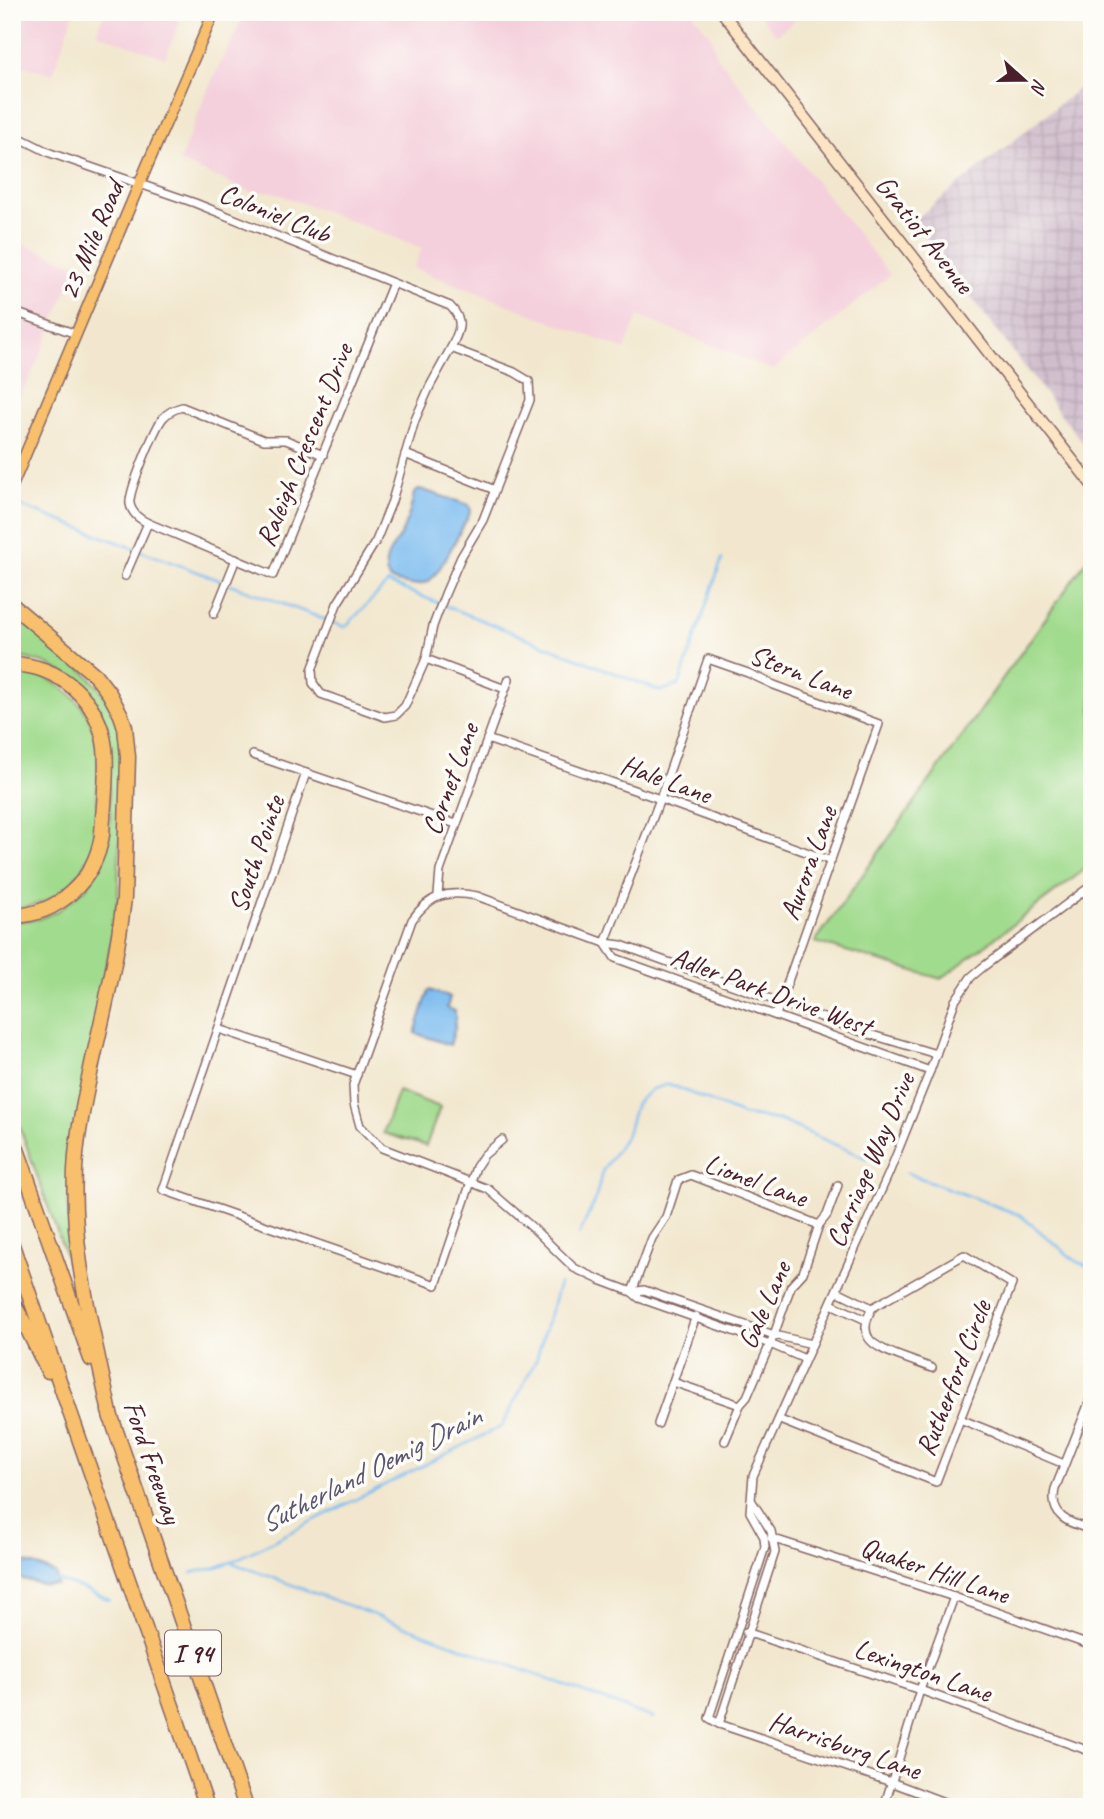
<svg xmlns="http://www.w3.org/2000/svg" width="1104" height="1819" viewBox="0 0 1104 1819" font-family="Caveat,sans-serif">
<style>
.built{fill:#f4cfdc}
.industrial{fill:url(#industrial-grid)}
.green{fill:#a1db8e;stroke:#767d5c;stroke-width:2}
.water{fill:#7bbcf0;stroke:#626e8e;stroke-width:2}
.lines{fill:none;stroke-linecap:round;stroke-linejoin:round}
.stream{stroke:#7bbcf0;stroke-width:2.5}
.street-casing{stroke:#856564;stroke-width:10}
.secondary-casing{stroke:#856564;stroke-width:13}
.primary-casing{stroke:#856564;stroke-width:13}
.highway-casing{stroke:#856564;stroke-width:17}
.street{stroke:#fff;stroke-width:7}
.secondary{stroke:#fce5c4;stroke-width:10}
.primary{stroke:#f8bf6c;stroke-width:10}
.highway{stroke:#f8bf6c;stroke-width:14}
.labels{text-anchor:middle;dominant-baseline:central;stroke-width:7;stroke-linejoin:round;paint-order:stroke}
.shield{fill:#fdfcf7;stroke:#806168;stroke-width:2}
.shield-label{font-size:26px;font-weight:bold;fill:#4a1f2b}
.street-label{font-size:28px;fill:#4a1f2b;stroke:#fdfcf7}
.water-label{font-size:30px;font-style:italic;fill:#5b5670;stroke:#fdfcf7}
</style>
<defs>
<pattern id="industrial-grid" width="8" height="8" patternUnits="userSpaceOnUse" patternTransform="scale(1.75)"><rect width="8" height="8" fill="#d0bdcc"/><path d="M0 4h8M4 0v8" fill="none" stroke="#b4a2af"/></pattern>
</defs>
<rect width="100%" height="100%" fill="#fdfcf7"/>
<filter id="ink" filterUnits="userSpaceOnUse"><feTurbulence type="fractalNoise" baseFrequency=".0143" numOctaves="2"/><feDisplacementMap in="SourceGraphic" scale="14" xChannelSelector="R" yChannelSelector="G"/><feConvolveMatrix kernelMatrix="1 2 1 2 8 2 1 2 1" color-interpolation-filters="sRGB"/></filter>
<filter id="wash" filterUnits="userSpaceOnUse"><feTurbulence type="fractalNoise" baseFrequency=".00686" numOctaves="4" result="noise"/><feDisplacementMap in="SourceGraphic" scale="28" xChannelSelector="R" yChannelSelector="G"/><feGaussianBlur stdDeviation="1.57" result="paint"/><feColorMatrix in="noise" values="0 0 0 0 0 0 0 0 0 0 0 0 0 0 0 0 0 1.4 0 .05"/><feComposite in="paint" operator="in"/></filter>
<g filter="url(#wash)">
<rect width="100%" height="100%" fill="#f2e7ce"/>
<!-- built -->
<g class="built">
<path d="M12,12H74L53,74L12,63Z"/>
<path d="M104,12H184L165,58L96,33Z"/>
<path d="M246,12H692L712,38L717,56L890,275L773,370L638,316L625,350L413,268L422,248L270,191L254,193L179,162L211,82Z"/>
<path d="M757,12H805L776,35Z"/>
<path d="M12,240L77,265L41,354L12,415Z"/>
</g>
<!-- industrial -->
<path class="industrial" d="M1092,78V455L913,221Z"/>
<!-- green -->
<g class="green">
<path d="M1092,553V864L941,979L815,942Z"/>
<path d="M12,614C39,635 79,662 100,689C112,704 118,725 122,744L118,898L68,1204L74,1270L71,1271L12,1105V922L39,919L59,910L86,888L100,866L107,845L110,820L107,726C91,684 56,660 12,657Z"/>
<path d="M12,671C50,671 86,698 95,735C100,753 98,771 97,789C97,803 98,818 96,832C89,876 56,906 12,909Z"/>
<path d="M398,1091L440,1107L426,1146L383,1133Z"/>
</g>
<!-- water -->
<g class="water">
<path d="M420,489L469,505L471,511C463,525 439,577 427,582C414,588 400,583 389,579C379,559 394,548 402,532C408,519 412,506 414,493Z"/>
<path d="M429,990L450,997L447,1008L455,1011V1028L450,1045L415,1033Z"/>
<path d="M12,1559L40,1567L56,1574L57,1585H45L13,1577Z"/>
</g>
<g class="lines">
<!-- stream -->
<g class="stream">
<path d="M21,506L345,627L388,583L660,691L679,685L722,559"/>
<path d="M907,1173L1020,1215L1077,1262L1092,1267"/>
<path d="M579,1235L595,1201L602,1172L627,1134L636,1103L652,1089L669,1084L743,1115L779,1120L868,1159"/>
<path d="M233,1563L653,1718"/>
<path d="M191,1573L214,1568L231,1562L502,1426L536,1360L559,1284"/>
<path d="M56,1580L81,1588L109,1600"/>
</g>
</g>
</g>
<g filter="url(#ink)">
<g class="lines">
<defs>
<g id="street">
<path d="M12,134L50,153L195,203L450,306C465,321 459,331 451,348L514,372L529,381L530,400L483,520L461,557L445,594L433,626L426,659L505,689"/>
<path d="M12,311L76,334"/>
<path d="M405,454L495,490"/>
<path d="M323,455L286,440H264L182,407C174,409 168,412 163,418C155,428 128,492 130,504C132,514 139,519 148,523L273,575L393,283"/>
<path d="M125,576L148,523"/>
<path d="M214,614L236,559"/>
<path d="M426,659L405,706L396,715L385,717L321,694L313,683L312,670L337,604L376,541L392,501L415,420L430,386L451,348"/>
<path d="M487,739L660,799L831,861"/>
<path d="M253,755L456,824"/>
<path d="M306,773L163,1190L436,1285L476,1167L484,1155L502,1140"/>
<path d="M438,895L440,871L509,679"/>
<path d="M776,1015L879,724L774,685L748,673L708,659L660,799L605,943L477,896C448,890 430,894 412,920L353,1085L354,1104L360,1126L382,1148L488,1189L534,1229L574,1268L600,1280L632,1292L652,1238L666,1217L678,1180L691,1175L819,1225"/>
<path d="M219,1029L357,1075"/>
<path d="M930,1071L615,958L605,943L621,945L862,1032L936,1054"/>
<path d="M837,1291L872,1308"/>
<path d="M831,1304L866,1320"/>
<path d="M805,1359L770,1344L639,1298L632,1292L644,1290L774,1335L812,1344"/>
<path d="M673,1382L740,1405"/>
<path d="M1092,1395L1055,1489C1049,1518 1070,1523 1092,1530"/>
<path d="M960,1419L995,1433L1004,1439L1064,1464"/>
<path d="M780,1420L936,1482L1012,1284L964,1255L872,1308C856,1338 873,1346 899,1356C910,1360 921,1364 932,1368"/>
<path d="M658,1424L696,1316"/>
<path d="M725,1441L740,1405L747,1397L774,1335L791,1286L803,1273L819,1225L827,1215L838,1185"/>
<path d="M751,1500L753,1476L889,1173L930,1071L955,1001L971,977L983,967L1092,885"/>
<path d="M751,1500L771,1531L775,1552L719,1724L709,1718L765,1547L764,1537L750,1512Z"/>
<path d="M771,1538L954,1597L1092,1646"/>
<path d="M746,1632L920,1690L1092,1752"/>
<path d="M719,1724L891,1782L957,1807"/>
<path d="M884,1807L920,1690L954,1597"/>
</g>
<path id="secondary" d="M722,12L1092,485"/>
<path id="primary" d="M12,486L147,166L214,12"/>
<g id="highway">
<path d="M12,605L95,675L109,693L121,715L125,727L128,757L124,898C118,952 106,1003 94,1055C87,1088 79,1121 76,1155C68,1245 93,1331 111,1418"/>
<path d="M12,664C60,666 99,699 105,748C108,776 103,807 102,835C95,880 59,915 12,916"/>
<path d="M12,1135L91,1359"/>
<path d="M12,1245L207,1807"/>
<path d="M12,1301L29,1332L48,1371"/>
<path d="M109,1411L246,1807"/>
</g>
</defs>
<!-- street casing -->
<use href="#street" class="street-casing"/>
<!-- secondary casing -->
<use href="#secondary" class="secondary-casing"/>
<!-- primary casing -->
<use href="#primary" class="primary-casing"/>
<!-- highway casing -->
<use href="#highway" class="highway-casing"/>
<!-- street -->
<use href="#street" class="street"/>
<!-- secondary -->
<use href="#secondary" class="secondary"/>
<!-- primary -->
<use href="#primary" class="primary"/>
<!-- highway -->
<use href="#highway" class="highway"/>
</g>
</g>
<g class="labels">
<!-- shield labels -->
<rect class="shield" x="165" y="1630.5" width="56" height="45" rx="5"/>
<g class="shield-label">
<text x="193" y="1653">I 94</text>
</g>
<!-- street labels -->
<g class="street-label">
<text transform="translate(275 213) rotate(22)">Coloniel Club</text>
<text transform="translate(925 234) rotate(52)">Gratiot Avenue</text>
<text transform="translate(91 240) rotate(-67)">23 Mile Road</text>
<text transform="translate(304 445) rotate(-68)">Raleigh Crescent Drive</text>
<text transform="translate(801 672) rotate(21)">Stern Lane</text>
<text transform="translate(450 779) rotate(-70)">Cornet Lane</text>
<text transform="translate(666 779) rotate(20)">Hale Lane</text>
<text transform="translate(256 854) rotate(-71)">South Pointe</text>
<text transform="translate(808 863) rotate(-70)">Aurora Lane</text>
<text transform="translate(771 991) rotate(20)">Adler Park Drive West</text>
<text transform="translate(870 1160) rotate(-67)">Carriage Way Drive</text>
<text transform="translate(756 1180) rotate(20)">Lionel Lane</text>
<text transform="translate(764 1305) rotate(-66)">Gale Lane</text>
<text transform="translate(953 1378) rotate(-69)">Rutherford Circle</text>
<text transform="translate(153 1462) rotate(71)">Ford Freeway</text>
<text transform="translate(935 1570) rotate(19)">Quaker Hill Lane</text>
<text transform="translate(923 1670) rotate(19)">Lexington Lane</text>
<text transform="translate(845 1745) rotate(19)">Harrisburg Lane</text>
</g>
<!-- water labels -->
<g class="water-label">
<text transform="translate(370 1469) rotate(-27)">Sutherland Oemig Drain</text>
</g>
</g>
<!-- margin -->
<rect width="1104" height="1819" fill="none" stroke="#fdfcf7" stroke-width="42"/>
<!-- north arrow -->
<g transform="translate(1024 80) rotate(111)" stroke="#fdfcf7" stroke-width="5" paint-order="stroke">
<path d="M0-5L12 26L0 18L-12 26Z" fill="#4a1f2b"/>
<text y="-10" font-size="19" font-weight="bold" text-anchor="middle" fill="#4a1f2b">N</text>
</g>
</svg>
